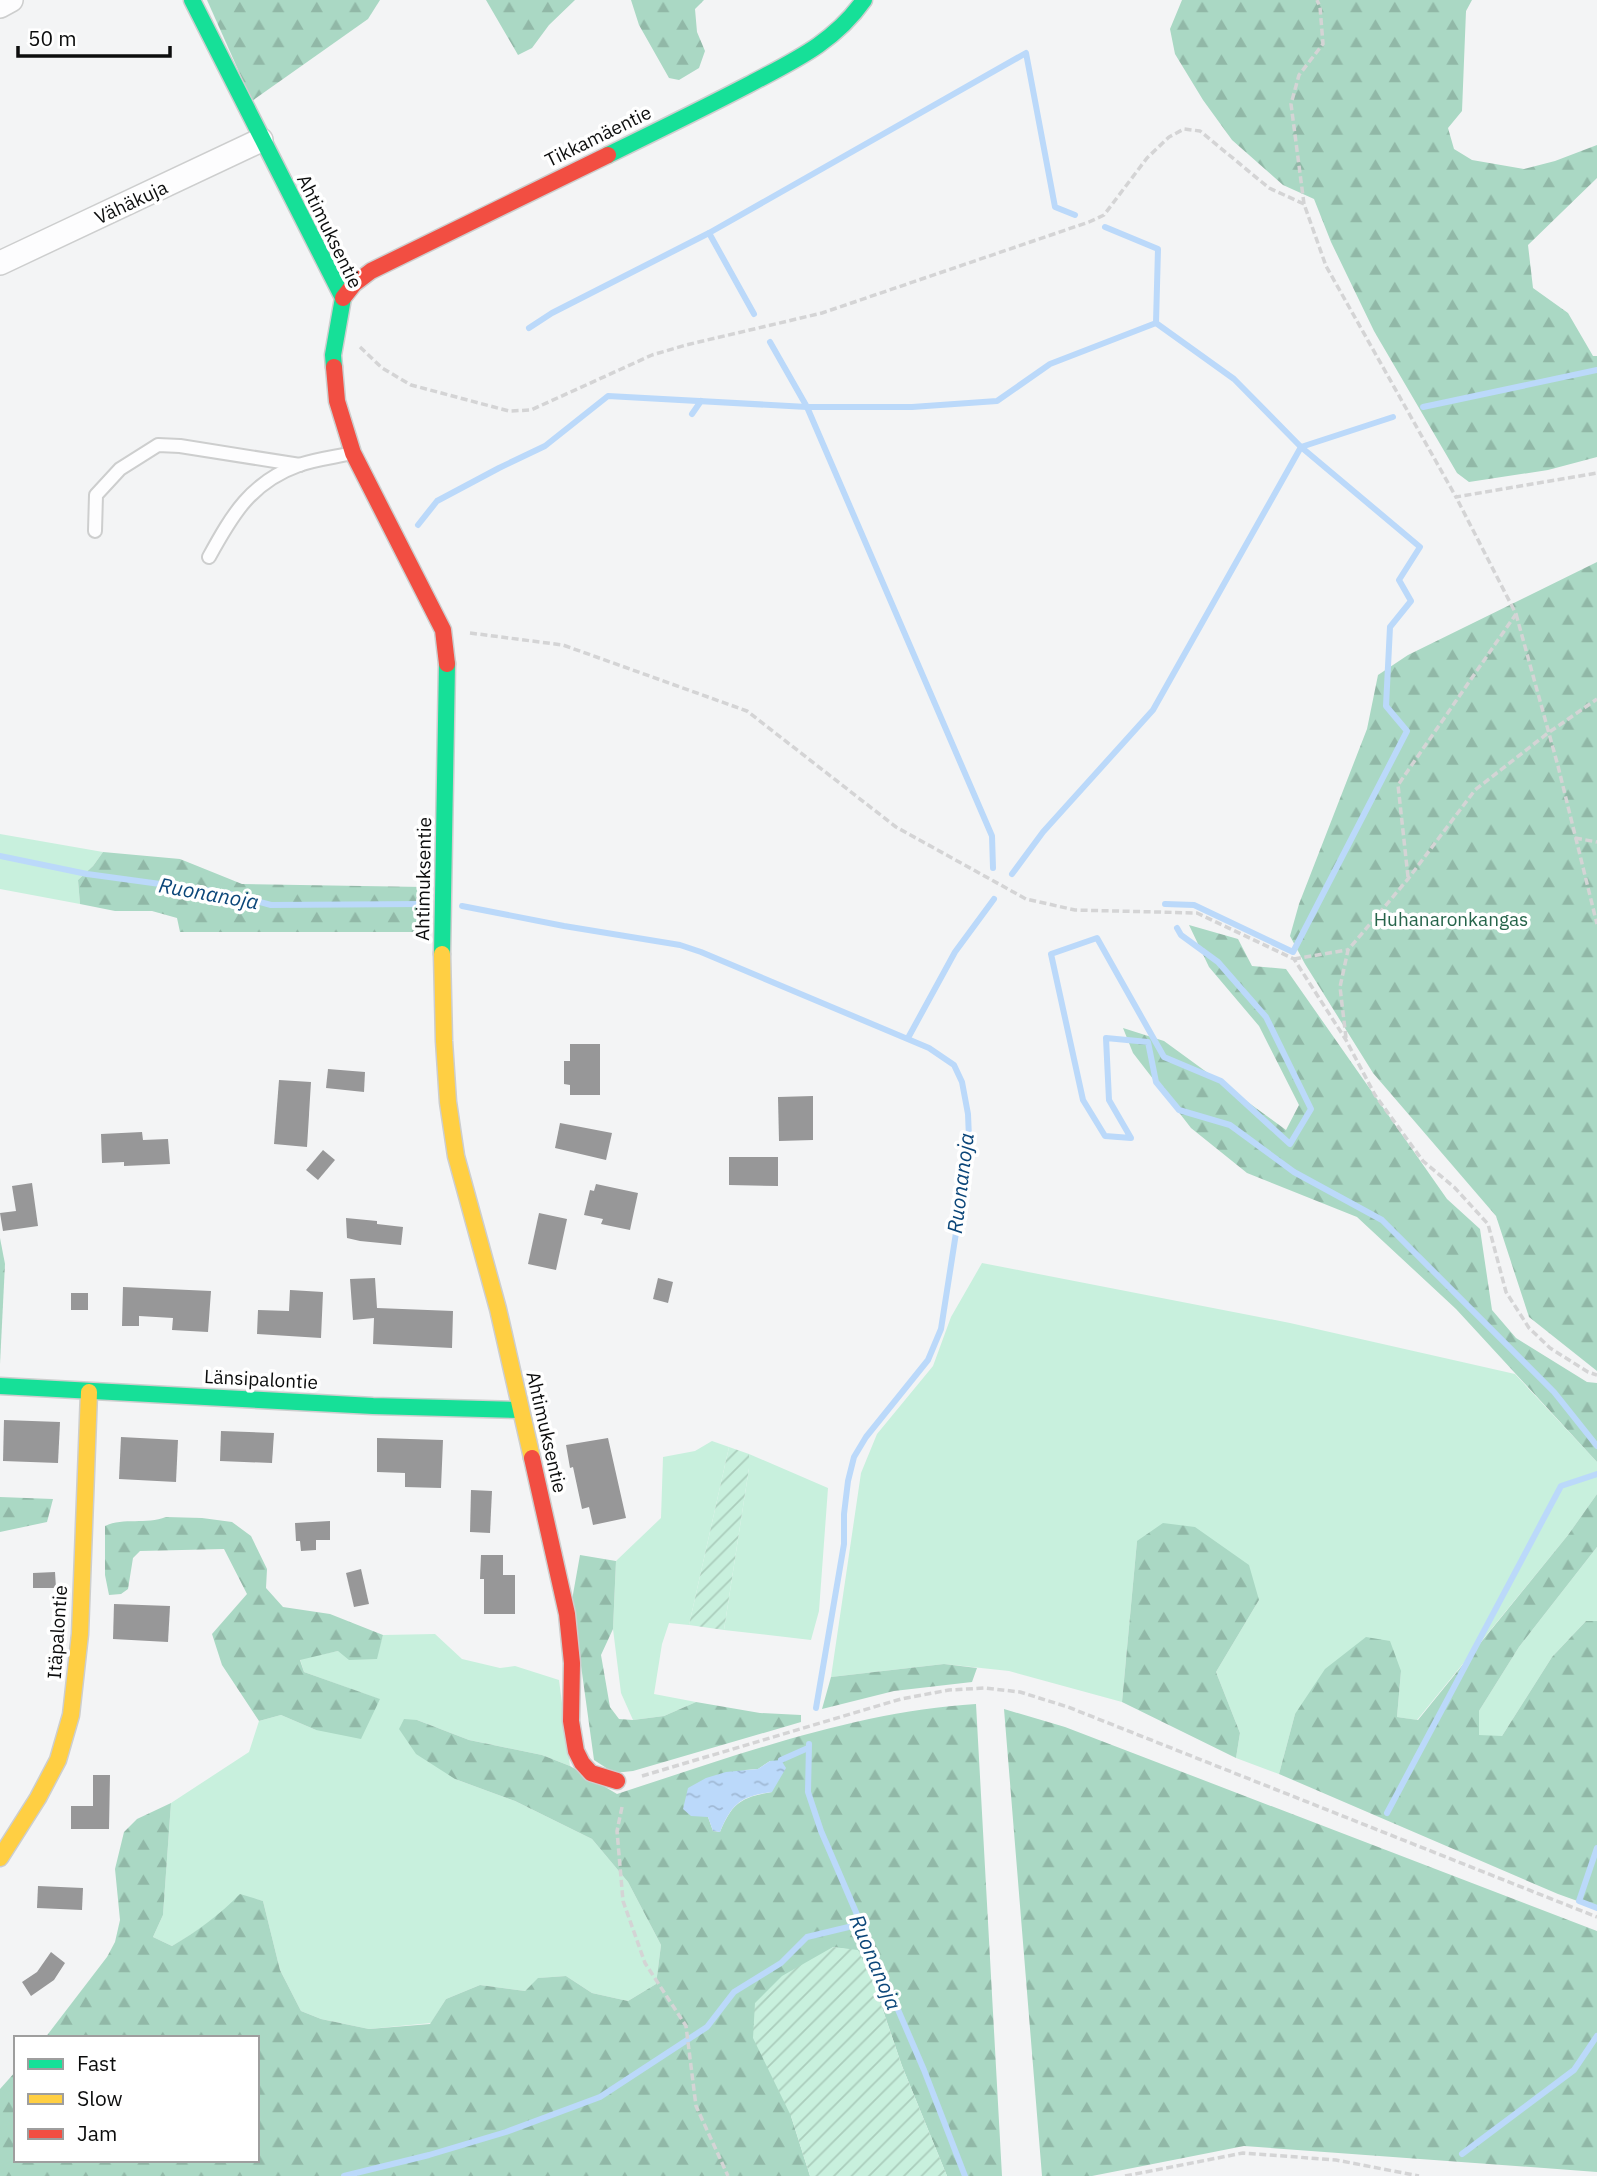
<svg xmlns="http://www.w3.org/2000/svg" width="1597" height="2176" viewBox="0 0 1597 2176" font-family="'IBM Plex Sans',sans-serif">
<style>
.grass{fill:#c8f0dd}
.forest{fill:url(#forest-firs);fill-rule:evenodd}
.garden{fill:url(#garden-furrows)}
.water{fill:url(#water-ripples)}
.lines{fill:none;stroke-linecap:round;stroke-linejoin:round}
.stream{stroke:#bbd9fa;stroke-width:6}
.building{fill:#979798}
.lane-casing{stroke:#cdcece;stroke-width:16}
.street-casing{stroke:#cdcece;stroke-width:26}
.fast-casing{stroke:#cdcece;stroke-width:19}
.slow-casing{stroke:#cdcece;stroke-width:19}
.jam-casing{stroke:#cdcece;stroke-width:19}
.path{stroke:#d4d4d5;stroke-width:3.5;stroke-dasharray:7 3.5;stroke-linecap:butt}
.lane{stroke:#fdfdfe;stroke-width:12}
.street{stroke:#fdfdfe;stroke-width:23}
.fast{stroke:#16e098;stroke-width:16}
.slow{stroke:#ffcf43;stroke-width:16}
.jam{stroke:#f24e42;stroke-width:16}
.labels{text-anchor:middle;dominant-baseline:central;stroke-width:7;stroke-linejoin:round;paint-order:stroke}
.street-label{font-size:19px;fill:#0c0d0d;stroke:#fff}
.park-label{font-size:19px;fill:#26644a;stroke:#fff}
.water-label{font-size:21px;font-style:italic;fill:#0b4679;stroke:#fff}
</style>
<defs>
<pattern id="forest-firs" width="22" height="20" patternUnits="userSpaceOnUse" patternTransform="scale(1.75)"><rect width="22" height="20" fill="#aad8c4"/><path d="M5 1l3.5 6h-7zM16 11l3.5 6h-7z" fill="#91b8a7"/></pattern>
<pattern id="garden-furrows" width="10" height="10" patternUnits="userSpaceOnUse" patternTransform="scale(1.75)"><rect width="10" height="10" fill="#c8f0dd"/><path d="M-1 1l2-2M0 10L10 0M9 11l2-2" fill="none" stroke="#abcdbc"/></pattern>
<pattern id="water-ripples" width="26" height="14" patternUnits="userSpaceOnUse" patternTransform="scale(1.75)"><rect width="26" height="14" fill="#bbd9fa"/><path d="M2 4q2-2 4 0t4 0M15 11q2-2 4 0t4 0" fill="none" stroke="#a0b9d5"/></pattern>
</defs>
<rect width="100%" height="100%" fill="#f3f4f5"/>
<!-- grass -->
<g class="grass">
<path d="M0,834L103,852L93,866L78,880L80,904L0,889Z"/>
<path d="M982,1263L1290,1323L1515,1374L1597,1462V1494L1568,1535L1417,1720L1397,1717L1401,1671L1295,1714L1279,1774L1236,1758L1240,1733L1216,1672L1259,1600L1137,1541L1122,1702L1009,1671L944,1664L831,1677L861,1473L877,1434L933,1366L951,1317Z"/>
<path d="M712,1441L729,1447L689,1625L669,1623L662,1644L654,1694L696,1702L664,1716L633,1720L621,1693L613,1629L616,1561L661,1518L663,1457L695,1451Z"/>
<path d="M749,1454L828,1488L819,1611L811,1640L724,1630L749,1468Z"/>
<path d="M1597,1547V1621H1586L1552,1657L1502,1736H1479V1711L1519,1647Z"/>
<path d="M435,1634L462,1659L500,1668L515,1666L559,1680L570,1766L542,1755L469,1740L417,1720L455,1779L515,1801L592,1839L628,1882L661,1945L656,1984L628,2001L592,1993L566,1976L539,1978L525,1991L480,1985L446,1999L431,2023L369,2029L321,2019L301,2011L280,1970L263,1901L240,1895C219,1916 197,1932 172,1946L153,1937L163,1915L171,1803L249,1752L259,1721L281,1715L316,1730L379,1699L304,1672L300,1659L338,1651L376,1659L383,1635Z"/>
</g>
<!-- forest -->
<g class="forest">
<path d="M207,0H380L368,19L252,101Z"/>
<path d="M486,0H575L549,25L532,48L518,55Z"/>
<path d="M631,0H704L695,9L697,32L705,51L699,68L679,80L669,78L639,25Z"/>
<path d="M1182,0H1472L1466,11L1462,111L1448,128L1454,149L1472,160L1524,169L1555,161L1597,145V178L1528,245L1533,288L1568,313L1593,356H1597V457L1548,470L1469,482L1457,473L1374,331L1331,242L1314,199L1283,185L1232,140L1203,100L1175,54L1170,29Z"/>
<path d="M1597,562V1371L1529,1317L1496,1216L1373,1073L1305,964L1290,936L1299,904L1367,729L1378,675L1408,655Z"/>
<path d="M103,852L180,859L242,884L424,887L425,932H180L177,918L152,911H115L80,904L78,880L93,866Z"/>
<path d="M1189,925L1238,939L1252,966L1286,969L1447,1199L1480,1229L1492,1310L1516,1338L1587,1382L1597,1383V1462L1456,1309L1357,1217L1247,1173L1191,1128L1133,1053L1123,1028L1164,1041L1286,1130L1299,1105L1259,1026L1209,967Z"/>
<path d="M0,1238L5,1264L0,1364Z"/>
<path d="M1597,1494V1547L1519,1647L1479,1711V1735L1502,1736L1552,1657L1586,1621H1597V1908L1558,1894L1279,1774L1295,1714L1325,1669L1366,1637L1390,1641L1401,1671L1397,1717L1418,1720L1568,1535Z"/>
<path d="M0,1497L53,1499L47,1522L0,1532Z"/>
<path d="M166,1517L202,1518L232,1522L251,1536L267,1569L266,1588L283,1607L330,1614L383,1635L377,1659L349,1660L338,1651L300,1660L304,1672L380,1699L361,1739L316,1730L281,1715L259,1721L222,1665L212,1634L247,1594L224,1549L140,1551L133,1558L128,1589L121,1594L109,1595L105,1575V1526C124,1517 146,1525 166,1517Z"/>
<path d="M1163,1523L1195,1527L1249,1565L1259,1600L1216,1672L1240,1733L1236,1758L1122,1702L1137,1541Z"/>
<path d="M580,1555L616,1561L613,1629L601,1655L610,1707L619,1719L633,1720L664,1716L696,1702L760,1713L801,1715V1722L633,1771L614,1773L594,1760L572,1600Z"/>
<path d="M944,1664L977,1668L972,1682L894,1691L822,1709L831,1677Z"/>
<path d="M976,1704L1002,2176H947L902,2066L875,1987L858,1951L833,1947L791,2116L810,2176H0V2089L16,2071V2160H257V2038H45L107,1957L115,1942L120,1920L115,1869L124,1832L137,1819L171,1803L163,1915L153,1937L172,1946C198,1931 219,1915 240,1894L263,1901L280,1970L301,2011L321,2019L369,2029L430,2024L446,1999L480,1985L525,1991L538,1978L566,1976L592,1993L628,2001L656,1984L661,1945L628,1882L592,1839L515,1801L455,1779L416,1754L399,1729L404,1719L417,1720L469,1740L542,1755L570,1766L617,1794C731,1757 856,1711 976,1704ZM770,1761L772,1792C741,1797 732,1803 720,1832L713,1831L708,1817L745,1770L758,1769Z"/>
<path d="M1004,1709L1065,1727L1597,1931V2172L1244,2146L1092,2176H1042Z"/>
</g>
<!-- garden -->
<g class="garden">
<path d="M729,1447L749,1454V1468L724,1630L689,1625Z"/>
<path d="M833,1947L858,1950L875,1987L902,2066L947,2176H810L791,2116L753,2038L755,2003L782,1976Z"/>
</g>
<!-- water -->
<path class="water" d="M781,1760L786,1768L772,1792C741,1796 732,1803 720,1832L713,1831L708,1817L691,1816L683,1809L688,1788L706,1778L726,1772L758,1769L770,1761Z"/>
<g class="lines">
<!-- stream -->
<g class="stream">
<path d="M1105,227L1158,249L1156,323L1234,379L1301,447L1420,547L1399,580L1411,601L1390,627L1386,706L1407,731L1293,952L1194,905L1165,904"/>
<path d="M709,233L754,314"/>
<path d="M529,328L552,313L709,233L1026,53L1055,207L1075,215"/>
<path d="M770,342L807,407L992,836L993,868"/>
<path d="M1423,407L1597,370"/>
<path d="M692,414L701,401"/>
<path d="M418,525L437,501L499,468L545,446L608,396L807,407H912L997,401L1050,364L1156,323"/>
<path d="M0,856L87,874L226,893L271,905L420,904"/>
<path d="M1012,874L1043,832L1153,710L1301,447L1393,417"/>
<path d="M462,906L564,926L680,945L701,952L929,1048L954,1065L962,1082L968,1114L969,1138L963,1188L941,1329L928,1360L866,1437L854,1457L848,1481L844,1514V1544L816,1708"/>
<path d="M1177,928L1181,935L1218,962L1266,1017L1311,1109L1290,1144L1221,1081L1164,1057L1097,938L1051,954L1083,1100L1105,1136L1131,1138L1109,1100L1106,1038L1148,1042L1156,1082L1179,1110L1230,1125L1294,1172L1382,1220L1554,1392L1597,1446"/>
<path d="M908,1038L955,952L994,899"/>
<path d="M809,1744L808,1792L821,1831L924,2070L965,2176"/>
<path d="M781,1760L808,1748"/>
<path d="M1387,1813L1561,1486L1597,1474"/>
<path d="M1597,1848L1579,1901L1597,1908"/>
<path d="M1462,2154L1574,2070L1597,2036"/>
<path d="M344,2176L429,2155L506,2132L600,2097L707,2027L734,1992L781,1963L807,1937L861,1924"/>
</g>
</g>
<!-- building -->
<g class="building">
<path d="M570,1044H600V1095H570V1085L564,1084V1061H570Z"/>
<path d="M328,1069L365,1072L364,1092L326,1088Z"/>
<path d="M279,1080L311,1082L307,1147L274,1144Z"/>
<path d="M813,1096V1140L779,1141L778,1097Z"/>
<path d="M560,1123L612,1133L606,1160L555,1148Z"/>
<path d="M142,1132L143,1140L168,1139L170,1164L124,1166V1162L102,1163L101,1134Z"/>
<path d="M323,1150L335,1160L318,1180L306,1170Z"/>
<path d="M729,1157H778V1186L729,1185Z"/>
<path d="M32,1183L38,1226L3,1231L0,1213L16,1211L12,1186Z"/>
<path d="M596,1184L638,1193L630,1230L601,1224L603,1219L584,1215L590,1190L594,1191Z"/>
<path d="M539,1213L567,1219L556,1270L528,1264Z"/>
<path d="M346,1218L377,1221V1224L403,1227L401,1245L360,1241L347,1238Z"/>
<path d="M375,1278L377,1308L453,1311L452,1348L373,1344L374,1318L353,1320L350,1279Z"/>
<path d="M658,1278L673,1282L668,1303L653,1299Z"/>
<path d="M123,1287L211,1291L208,1332L172,1330L173,1318L139,1316V1326H122Z"/>
<path d="M290,1290L323,1292L321,1338L257,1334L258,1310L289,1311Z"/>
<rect x="71" y="1293" width="17" height="17"/>
<path d="M4,1420L60,1422L58,1463L3,1461Z"/>
<path d="M221,1431L274,1433L272,1463L220,1461Z"/>
<path d="M121,1437L178,1440L176,1482L119,1479Z"/>
<path d="M377,1438L443,1440L441,1488L405,1487V1473L377,1472Z"/>
<path d="M608,1438L626,1518L593,1525L589,1507L582,1509L573,1467L570,1468L566,1445Z"/>
<path d="M471,1490L492,1491L490,1533L470,1532Z"/>
<path d="M330,1521V1540H316V1550L301,1551L300,1541H296L295,1523Z"/>
<path d="M481,1555H503V1575H515V1614H484V1579H480Z"/>
<path d="M361,1569L369,1604L354,1607L346,1573Z"/>
<path d="M55,1572L56,1588H33V1573Z"/>
<path d="M114,1604L170,1606L168,1642L113,1639Z"/>
<path d="M93,1775H110L109,1829H71V1806H93Z"/>
<path d="M38,1886L83,1888L82,1910L37,1908Z"/>
<path d="M51,1952L65,1963L54,1980L31,1996L22,1982L37,1972Z"/>
</g>
<g class="lines">
<defs>
<g id="lane">
<path d="M95,531L96,495L120,469L158,445L180,446L300,465"/>
<path d="M209,557C232,515 251,482 299,465C316,459 335,457 353,453"/>
</g>
<g id="street">
<path d="M0,6L11,0"/>
<path d="M0,263L261,140"/>
</g>
<g id="fast">
<path d="M192,0L343,298L333,355L334,367"/>
<path d="M608,155C655,132 702,109 748,85C793,61 834,43 864,0"/>
<path d="M442,954L447,664"/>
<path d="M0,1386L373,1406L520,1410"/>
</g>
<g id="slow">
<path d="M442,954L444,1041L448,1102L456,1156L498,1309L532,1458"/>
<path d="M0,1858L38,1798L58,1760L71,1715L80,1634L89,1392"/>
</g>
<g id="jam">
<path d="M343,298L354,284L371,271L608,155"/>
<path d="M334,367L337,401L353,453L443,630L447,664"/>
<path d="M532,1458L567,1614L572,1663L571,1721L576,1751L582,1763L591,1773L617,1781"/>
</g>
</defs>
<!-- lane casing -->
<use href="#lane" class="lane-casing"/>
<!-- street casing -->
<use href="#street" class="street-casing"/>
<!-- fast casing -->
<use href="#fast" class="fast-casing"/>
<!-- slow casing -->
<use href="#slow" class="slow-casing"/>
<!-- jam casing -->
<use href="#jam" class="jam-casing"/>
<!-- path -->
<g class="path">
<path d="M1304,204L1291,104L1299,75L1323,44L1320,7L1317,0"/>
<path d="M360,347L382,368L411,385L509,411L531,410L652,355L686,345L822,313L1089,222L1104,215L1147,158L1169,137L1184,129L1200,131L1269,188L1304,204L1326,266L1456,497L1597,473"/>
<path d="M1516,614L1558,766L1597,924"/>
<path d="M470,633L563,645L747,711L896,827L1026,899L1075,910L1197,913L1294,959L1346,1040L1375,1095L1423,1161L1454,1187L1488,1224L1506,1292L1529,1328L1550,1348L1588,1372L1597,1375"/>
<path d="M1575,838L1597,842"/>
<path d="M1408,877L1398,785L1516,614L1456,497"/>
<path d="M1294,959L1347,950"/>
<path d="M1346,1038L1340,987L1348,950L1408,879L1475,790L1548,733L1597,699"/>
<path d="M642,1776L901,1699L949,1690L985,1688L1020,1692L1068,1707L1597,1917"/>
<path d="M622,1807L617,1831L623,1901L645,1963L686,2026L696,2106L728,2176"/>
<path d="M1125,2176L1243,2153L1336,2160L1419,2176"/>
</g>
<!-- lane -->
<use href="#lane" class="lane"/>
<!-- street -->
<use href="#street" class="street"/>
<!-- fast -->
<use href="#fast" class="fast"/>
<!-- slow -->
<use href="#slow" class="slow"/>
<!-- jam -->
<use href="#jam" class="jam"/>
</g>
<g class="labels">
<!-- street labels -->
<g class="street-label">
<text transform="translate(598 136) rotate(-26)">Tikkamäentie</text>
<text transform="translate(131 202) rotate(-25)">Vähäkuja</text>
<text transform="translate(330 231) rotate(64)">Ahtimuksentie</text>
<text transform="translate(423 879) rotate(-89)">Ahtimuksentie</text>
<text transform="translate(261 1379) rotate(3)">Länsipalontie</text>
<text transform="translate(547 1432) rotate(77)">Ahtimuksentie</text>
<text transform="translate(57 1632) rotate(-86)">Itäpalontie</text>
</g>
<!-- park labels -->
<g class="park-label">
<text x="1451" y="919">Huhanaronkangas</text>
</g>
<!-- water labels -->
<g class="water-label">
<text transform="translate(209 893) rotate(10)">Ruonanoja</text>
<text transform="translate(960 1183) rotate(-83)">Ruonanoja</text>
<text transform="translate(876 1962) rotate(67)">Ruonanoja</text>
</g>
</g>
<!-- legend -->
<rect x="14" y="2036" width="245" height="126" fill="#ffffff" stroke="#9e9e9e" stroke-width="2"/>
<rect x="28" y="2059" width="35" height="10" fill="#16e098" stroke="#9e9e9e" stroke-width="2"/>
<text x="77" y="2071" font-size="21" fill="#0c0d0d">Fast</text>
<rect x="28" y="2094" width="35" height="10" fill="#ffcf43" stroke="#9e9e9e" stroke-width="2"/>
<text x="77" y="2106" font-size="21" fill="#0c0d0d">Slow</text>
<rect x="28" y="2129" width="35" height="10" fill="#f24e42" stroke="#9e9e9e" stroke-width="2"/>
<text x="77" y="2141" font-size="21" fill="#0c0d0d">Jam</text>
<!-- scale -->
<path d="M18 46v10h152v-10" fill="none" stroke="#0c0d0d" stroke-width="3.5"/>
<text x="28" y="46" font-size="21" fill="#0c0d0d" stroke="#ffffff" stroke-width="5" paint-order="stroke">50 m</text>
</svg>
